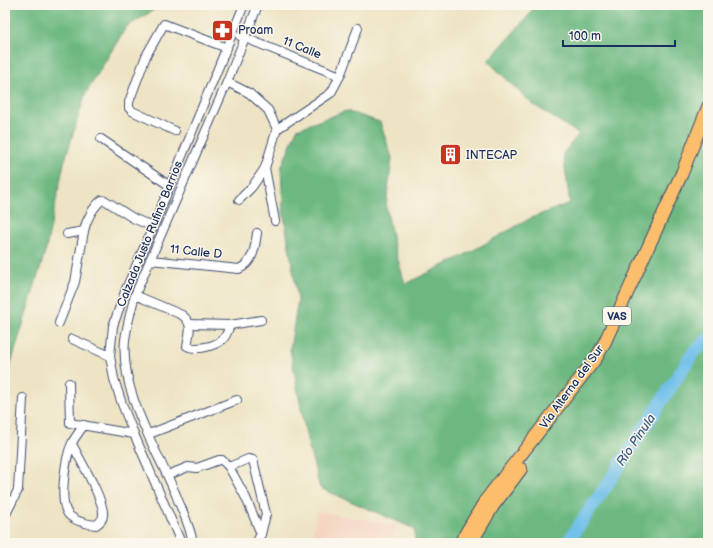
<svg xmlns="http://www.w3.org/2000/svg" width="713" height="548" viewBox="0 0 713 548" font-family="'Balsamiq Sans',sans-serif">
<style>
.built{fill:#f4d3c0}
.forest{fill:#6cb880;stroke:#44746f}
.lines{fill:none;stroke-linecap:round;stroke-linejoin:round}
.river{stroke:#6fc0ea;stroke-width:13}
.minor-casing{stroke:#3b4a6d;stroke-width:10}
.highway-casing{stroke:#3b4a6d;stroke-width:14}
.minor{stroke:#fff;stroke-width:8}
.highway{stroke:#fabe6d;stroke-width:12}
.labels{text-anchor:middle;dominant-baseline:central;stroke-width:3;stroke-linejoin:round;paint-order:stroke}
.shield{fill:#fbf7ec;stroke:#5e6b89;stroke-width:1}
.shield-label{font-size:11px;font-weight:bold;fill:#1b2f5e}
.poi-label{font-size:12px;fill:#1b2f5e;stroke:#fbf7ec;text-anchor:start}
.street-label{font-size:12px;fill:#1b2f5e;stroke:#fbf7ec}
.water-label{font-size:13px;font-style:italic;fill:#345a88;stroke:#fbf7ec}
</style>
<rect width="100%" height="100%" fill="#fbf7ec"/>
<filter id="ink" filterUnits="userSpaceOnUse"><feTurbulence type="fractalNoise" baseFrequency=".025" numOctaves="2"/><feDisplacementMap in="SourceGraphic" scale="8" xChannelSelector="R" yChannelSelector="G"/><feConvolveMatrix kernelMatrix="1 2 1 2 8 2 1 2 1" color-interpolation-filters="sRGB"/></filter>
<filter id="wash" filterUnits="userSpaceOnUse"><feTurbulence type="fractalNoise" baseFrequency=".012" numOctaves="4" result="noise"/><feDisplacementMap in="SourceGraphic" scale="16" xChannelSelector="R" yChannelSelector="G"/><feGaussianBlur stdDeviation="0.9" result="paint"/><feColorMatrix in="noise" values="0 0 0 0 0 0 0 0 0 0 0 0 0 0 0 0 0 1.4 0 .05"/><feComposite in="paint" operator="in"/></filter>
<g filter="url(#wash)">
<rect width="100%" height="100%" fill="#eee4c4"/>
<!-- built -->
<path class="built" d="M317,511L396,525L392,543H311Z"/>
<!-- forest -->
<g class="forest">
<path d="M5,5H162L126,27L85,95L64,163L46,249L5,383Z"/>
<path d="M534,5H708V543H415V529L320,488L307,440L290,349L298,300L283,210L281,168L297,129L346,111L380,122L392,158L386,206L394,246L405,284L463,256L531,218L570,203L563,153L579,134L531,103L488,61L530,14Z"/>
</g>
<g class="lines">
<!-- river -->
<path class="river" d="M567,543L609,482L693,353L708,339"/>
</g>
</g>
<g filter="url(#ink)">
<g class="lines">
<defs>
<g id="minor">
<path d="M240,36L340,76"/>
<path d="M227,82L249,93L268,110L277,129"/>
<path d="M175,131L132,111L129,108V102L146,56L164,24L227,48"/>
<path d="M101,139L170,186"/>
<path d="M265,168L275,221"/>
<path d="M239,200L252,187L265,168L277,129L331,93L340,76L358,28"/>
<path d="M67,234L84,231C86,220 93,207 102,200L106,201L133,218L153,227"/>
<path d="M150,260L239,269C254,262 255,247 257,233"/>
<path d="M135,295L182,315C194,324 189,333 187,346C196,351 216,346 223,339C227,336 228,329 230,325"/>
<path d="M59,323L75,282L84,231"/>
<path d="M190,324L230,325L261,320"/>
<path d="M72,339L110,356"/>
<path d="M69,383L70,423L134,434"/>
<path d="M149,434L237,400"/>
<path d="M72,444C79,458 105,501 103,515C103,520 100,522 96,525C87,524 77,522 70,516C57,506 66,456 72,443C75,437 80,431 84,425"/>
<path d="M229,467L246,498L261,534"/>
<path d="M168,475L188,467L197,468L219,460H222L229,467L248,459L253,460L266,514L261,534L256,543"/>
<path d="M5,516L18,490L23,398"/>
<path d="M180,543L179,538L134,434L122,404L114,379L110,356L113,326L126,289L153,227L244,5"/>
<path d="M193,543C190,525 182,511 176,495C156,448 120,392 125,340C127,325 131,310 135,295L227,82L258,5"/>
</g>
<g id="highway">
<path d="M460,543L485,501L596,358L603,346L682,173L708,107"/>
<path d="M471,543L493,506L521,469"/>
</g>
</defs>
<!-- minor casing -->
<use href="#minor" class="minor-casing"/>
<!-- highway casing -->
<use href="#highway" class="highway-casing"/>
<!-- minor -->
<use href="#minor" class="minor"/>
<!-- highway -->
<use href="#highway" class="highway"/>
</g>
</g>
<!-- icons -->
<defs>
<symbol id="pharmacy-square" viewBox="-11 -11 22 22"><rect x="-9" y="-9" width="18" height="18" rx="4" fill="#c8321e" stroke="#fbf7ec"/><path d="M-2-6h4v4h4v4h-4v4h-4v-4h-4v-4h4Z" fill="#fff"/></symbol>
<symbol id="building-square" viewBox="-11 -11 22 22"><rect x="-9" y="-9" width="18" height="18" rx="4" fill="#c8321e" stroke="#fbf7ec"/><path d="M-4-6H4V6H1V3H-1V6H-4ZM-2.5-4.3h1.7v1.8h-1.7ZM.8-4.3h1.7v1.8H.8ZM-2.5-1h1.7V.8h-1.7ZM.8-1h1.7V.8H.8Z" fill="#fff"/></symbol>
</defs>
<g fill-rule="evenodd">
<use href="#pharmacy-square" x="210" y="18" width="25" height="25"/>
<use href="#building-square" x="438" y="142" width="25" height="25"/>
</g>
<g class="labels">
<!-- shield labels -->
<rect class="shield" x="603" y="307" width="28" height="18" rx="3"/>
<g class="shield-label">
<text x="617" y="316">VAS</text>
</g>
<!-- poi labels -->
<g class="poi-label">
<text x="238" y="30">Proam</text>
<text x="466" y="155">INTECAP</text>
</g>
<!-- street labels -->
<g class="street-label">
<text transform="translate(302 48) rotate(22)">11 Calle</text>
<text transform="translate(150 234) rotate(-68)">Calzada Justo Rufino Barrios</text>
<text transform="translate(196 252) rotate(6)">11 Calle D</text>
<text transform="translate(572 387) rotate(-54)">Vía Alterna del Sur</text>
</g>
<!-- water labels -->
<g class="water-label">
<text transform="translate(636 440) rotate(-56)">Río Pinula</text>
</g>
</g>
<!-- margin -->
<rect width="713" height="548" fill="none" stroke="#fbf7ec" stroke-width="20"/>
<!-- scale -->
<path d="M563 40v6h112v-6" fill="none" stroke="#1b2f5e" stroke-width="2"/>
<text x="569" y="40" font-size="12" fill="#1b2f5e" stroke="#fbf7ec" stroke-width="3" paint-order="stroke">100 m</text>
</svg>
